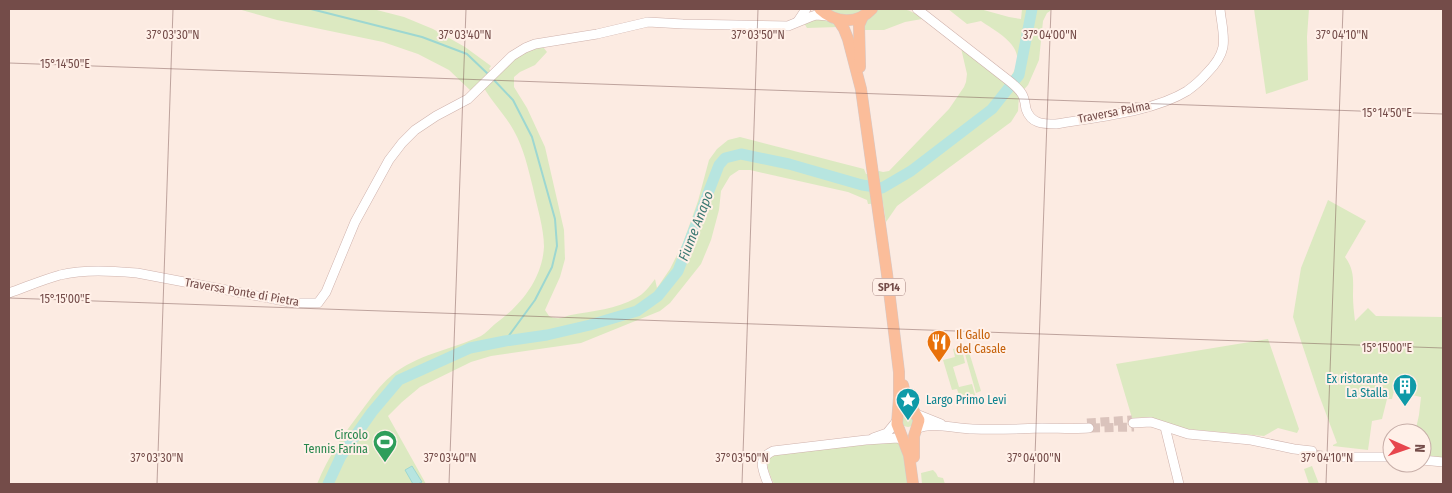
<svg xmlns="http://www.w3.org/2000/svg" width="1452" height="493" viewBox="0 0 1452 493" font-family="'Fira Sans Condensed',sans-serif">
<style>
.green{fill:#dce9c1}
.water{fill:#b7e5e0;stroke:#9dd7d1}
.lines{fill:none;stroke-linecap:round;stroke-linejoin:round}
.stream{stroke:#9dd7d1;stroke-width:2}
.river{stroke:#b7e5e0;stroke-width:11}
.minor-tunnel{stroke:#dac3bc;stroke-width:9;stroke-dasharray:9 4.5;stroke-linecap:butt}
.minor-casing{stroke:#cfb2ac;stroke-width:10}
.major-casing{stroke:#d5c9c8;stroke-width:12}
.minor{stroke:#fff;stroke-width:9}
.major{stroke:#fbbd9a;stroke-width:11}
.ticks{fill:none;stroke:#744c49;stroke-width:1;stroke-opacity:0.45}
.labels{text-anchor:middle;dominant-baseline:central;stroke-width:4;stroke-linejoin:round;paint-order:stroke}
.shield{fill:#fff0e8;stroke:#9e7d79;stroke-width:1}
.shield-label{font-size:11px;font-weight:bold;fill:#744c49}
.street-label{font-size:12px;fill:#744c49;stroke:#fff0e8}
.food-label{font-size:12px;fill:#c56008;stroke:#fff0e8;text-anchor:start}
.culture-label{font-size:12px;fill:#0d838f;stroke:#fff0e8;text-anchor:end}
.leisure-label{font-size:12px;fill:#27864d;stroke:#fff0e8;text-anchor:end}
.water-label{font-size:14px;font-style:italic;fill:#3c7973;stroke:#fff0e8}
.ticks-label{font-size:12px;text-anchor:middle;fill:#744c49;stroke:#fff0e8;stroke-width:4;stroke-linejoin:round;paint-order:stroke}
</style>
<rect width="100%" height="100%" fill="#fcebe2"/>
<!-- green -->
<g class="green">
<path d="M238,9H373L404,17L433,29L465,47L491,66L489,69L496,75C512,61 522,51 543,47L547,52L535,65L520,72L514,77V87L527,108L545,147L564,230L565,259L560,277L545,310L549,316C550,317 555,318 556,318C562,319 566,316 571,315C593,311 616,309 636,298C644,294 649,287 655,279L657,288L670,269L683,243L698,201L709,160L717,149L728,140L740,137L864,169L866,174L873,175L879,171L883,172L889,171L949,109L964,87L966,82L967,74L961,48L1008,80C1011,76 1015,71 1016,66C1024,45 995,31 981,21L967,24L948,9H980L1009,17L1021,19L1022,9H1051L1050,11L1047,13L1043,21L1039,60L1028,85L1019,95L1018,111L1011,122L897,206L886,222L883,203L868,204L867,200L848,192L750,170H739L730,176L721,191L719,210L711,240L701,264L670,303L660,311L581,343L491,356L471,362L420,387L402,402L388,416L426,484H317C329,455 343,435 362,410C371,398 380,385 391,376C417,354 451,350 481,336C486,333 490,328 495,324C520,306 542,280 544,247C544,228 537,207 533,188C528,168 524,149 514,131C504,113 489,99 480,81L471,91L449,70L418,54L383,42L277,20Z"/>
<path d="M826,9H867C849,19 844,18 826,9Z"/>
<path d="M881,9C899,9 908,6 922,19L905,22L884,30H863V23L875,11Z"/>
<path d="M1254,9H1309L1307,37L1308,80L1266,94Z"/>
<path d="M812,19L827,20L838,27L807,28L804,23Z"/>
<path d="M1328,200L1366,221L1345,257C1355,270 1353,282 1353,296C1353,304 1354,313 1355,321L1368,308L1376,316L1443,317V458L1422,456V433H1415L1419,415L1421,397L1394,391L1392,399H1387L1382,419L1372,421L1368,450L1333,446V445L1337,443L1319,395L1293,317L1301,268Z"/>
<path d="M1268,339L1299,429L1297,433L1278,428L1264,436L1187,429L1150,417L1132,418L1116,364Z"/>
<path d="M960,347L964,353L969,352L981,391L976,393L965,354H963L965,363L953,367L959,387L972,384L976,398H974L973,394H965V399L961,400L957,389L952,390L943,360L955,357L953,349Z"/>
<circle cx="908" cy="421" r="6"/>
<path d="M895,442L901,443L910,484H774C771,477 763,462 771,456C774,454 777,454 780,453Z"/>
<path d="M1312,466L1319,484H1309L1304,469Z"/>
<path d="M933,470L936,473L938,477L943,478L945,484H922L921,473Z"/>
</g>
<!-- water -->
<path class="water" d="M412,466L422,482L418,484H413L405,470Z"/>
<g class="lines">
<!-- stream -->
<g class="stream">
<path d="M311,9L422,37L467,54L489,75"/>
<path d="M492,78L513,100L532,137L555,219L557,246L552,267L535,300L505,341"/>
</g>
<!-- river -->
<path class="river" d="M328,484L341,456L372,412L399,380L470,348L505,341L547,335L590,325L637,311L658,296L678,271L719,165L725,158L741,154L789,164L862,185L882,188L911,171L992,109L1019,75L1032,9"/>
<!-- minor-tunnel -->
<g class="minor-tunnel">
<path d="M1087,423L1132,420"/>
<path d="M1091,428L1134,427"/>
<path d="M1313,454L1337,457"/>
</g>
<defs>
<g id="minor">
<path d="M917,9L1008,80C1013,84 1019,89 1022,94C1025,99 1025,104 1026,109C1031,124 1043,124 1056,124C1096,117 1153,112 1187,91C1194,86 1201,80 1207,73C1214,66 1221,57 1223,47C1225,35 1221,21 1220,9"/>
<path d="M798,21L806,9"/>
<path d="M9,293C26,287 42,280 60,275C85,269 112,271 137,273L295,303H318L326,292L355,222L389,160L402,143L415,130L436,116L468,99L512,56L525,48L535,44L597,34L648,22L683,24L788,26L810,17L816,15L828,16"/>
<path d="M916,414L941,424"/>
<path d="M1133,423L1151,422L1188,434L1251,440L1294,449L1312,451"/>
<path d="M1165,427L1179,484"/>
<path d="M916,429C933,421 955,429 973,429C996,430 1019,429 1042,428C1058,428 1073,429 1089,428"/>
<path d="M873,438L887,433L896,422"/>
<path d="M1337,457H1392"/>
<path d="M1422,460L1443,462"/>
<path d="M768,484C763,470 756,459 773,451L866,440L898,438L904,441"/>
</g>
<g id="major">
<path d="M820,9C835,23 857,25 872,9"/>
<path d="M838,20L844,29L848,39L861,89L887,274L899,372V398L897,424L909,455L913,484"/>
<path d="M860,67L859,25L863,16"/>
<path d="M903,385L906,398L919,420L914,436V457"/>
</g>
</defs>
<!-- minor casing -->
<use href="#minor" class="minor-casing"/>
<!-- major casing -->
<use href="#major" class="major-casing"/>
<!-- minor -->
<use href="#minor" class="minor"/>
<!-- major -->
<use href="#major" class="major"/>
</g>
<!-- ticks -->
<path class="ticks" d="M9,63L1443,114M9,298L1443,348M157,484L173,9M449,484L466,9M742,484L758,9M1034,484L1051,9M1326,484L1343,9"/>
<!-- icons -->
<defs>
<symbol id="restaurant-pin" viewBox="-11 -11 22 30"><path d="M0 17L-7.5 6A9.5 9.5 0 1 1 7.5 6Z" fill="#e8710a" stroke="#fff0e8"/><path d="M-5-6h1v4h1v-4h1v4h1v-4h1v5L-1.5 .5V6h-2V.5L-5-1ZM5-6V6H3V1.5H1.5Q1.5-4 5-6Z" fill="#fff"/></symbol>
<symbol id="building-pin" viewBox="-11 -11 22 30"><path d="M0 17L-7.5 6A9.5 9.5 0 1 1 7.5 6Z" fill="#0f9aa8" stroke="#fff0e8"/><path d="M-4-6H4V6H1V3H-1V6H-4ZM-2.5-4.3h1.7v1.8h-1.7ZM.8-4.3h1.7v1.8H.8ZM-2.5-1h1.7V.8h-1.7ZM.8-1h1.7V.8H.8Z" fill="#fff"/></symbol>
<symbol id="sight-pin" viewBox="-11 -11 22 30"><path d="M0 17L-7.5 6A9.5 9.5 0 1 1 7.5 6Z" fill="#0f9aa8" stroke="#fff0e8"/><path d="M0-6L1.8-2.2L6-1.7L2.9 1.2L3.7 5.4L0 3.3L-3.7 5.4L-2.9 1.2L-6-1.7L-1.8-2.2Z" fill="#fff"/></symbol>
<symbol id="stadium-pin" viewBox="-11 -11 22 30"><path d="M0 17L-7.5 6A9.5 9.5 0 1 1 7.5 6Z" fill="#2e9e5b" stroke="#fff0e8"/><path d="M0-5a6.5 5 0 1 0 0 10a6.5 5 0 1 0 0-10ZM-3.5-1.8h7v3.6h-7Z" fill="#fff"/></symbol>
</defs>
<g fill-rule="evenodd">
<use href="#restaurant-pin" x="925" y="328" width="28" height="38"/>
<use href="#building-pin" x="1391" y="372" width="28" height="38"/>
<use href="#sight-pin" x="894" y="386" width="28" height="38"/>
<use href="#stadium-pin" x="371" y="428" width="28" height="38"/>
</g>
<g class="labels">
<!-- shield labels -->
<rect class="shield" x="873" y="278.5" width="32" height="17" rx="4"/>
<g class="shield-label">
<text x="889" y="287">SP14</text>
</g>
<!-- street labels -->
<g class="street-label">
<text transform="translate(1114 112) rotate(-11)">Traversa Palma</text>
<text transform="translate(242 292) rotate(10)">Traversa Ponte di Pietra</text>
</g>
<!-- food labels -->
<g class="food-label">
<text x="956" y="335">Il Gallo<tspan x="956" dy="14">del Casale</tspan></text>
</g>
<!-- culture labels -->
<g class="culture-label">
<text x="1388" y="379">Ex ristorante<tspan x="1388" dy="14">La Stalla</tspan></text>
<text x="926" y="400" text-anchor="start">Largo Primo Levi</text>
</g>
<!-- leisure labels -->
<g class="leisure-label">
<text x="368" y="435">Circolo<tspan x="368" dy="14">Tennis Farina</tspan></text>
</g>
<!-- water labels -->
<g class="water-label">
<text transform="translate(696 226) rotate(-69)">Fiume Anapo</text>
</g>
</g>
<g class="ticks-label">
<text x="173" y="39">37°03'30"N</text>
<text x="465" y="39">37°03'40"N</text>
<text x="758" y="39">37°03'50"N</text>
<text x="1050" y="39">37°04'00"N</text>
<text x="1342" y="39">37°04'10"N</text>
<text x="65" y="68">15°14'50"E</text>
<text x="1387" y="117">15°14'50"E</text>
<text x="65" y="303">15°15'00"E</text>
<text x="1387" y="352">15°15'00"E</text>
<text x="157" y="462">37°03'30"N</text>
<text x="450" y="462">37°03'40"N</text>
<text x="742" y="462">37°03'50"N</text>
<text x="1034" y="462">37°04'00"N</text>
<text x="1327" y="462">37°04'10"N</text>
</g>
<!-- border -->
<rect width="1452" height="493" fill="none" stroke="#744c49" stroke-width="20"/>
<!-- north arrow -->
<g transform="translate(1407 448) rotate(92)"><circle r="24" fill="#fff0e8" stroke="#c7aea8"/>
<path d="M0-4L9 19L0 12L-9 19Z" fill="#e7464d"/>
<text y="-8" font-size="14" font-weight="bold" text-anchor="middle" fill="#744c49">N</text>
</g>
</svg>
